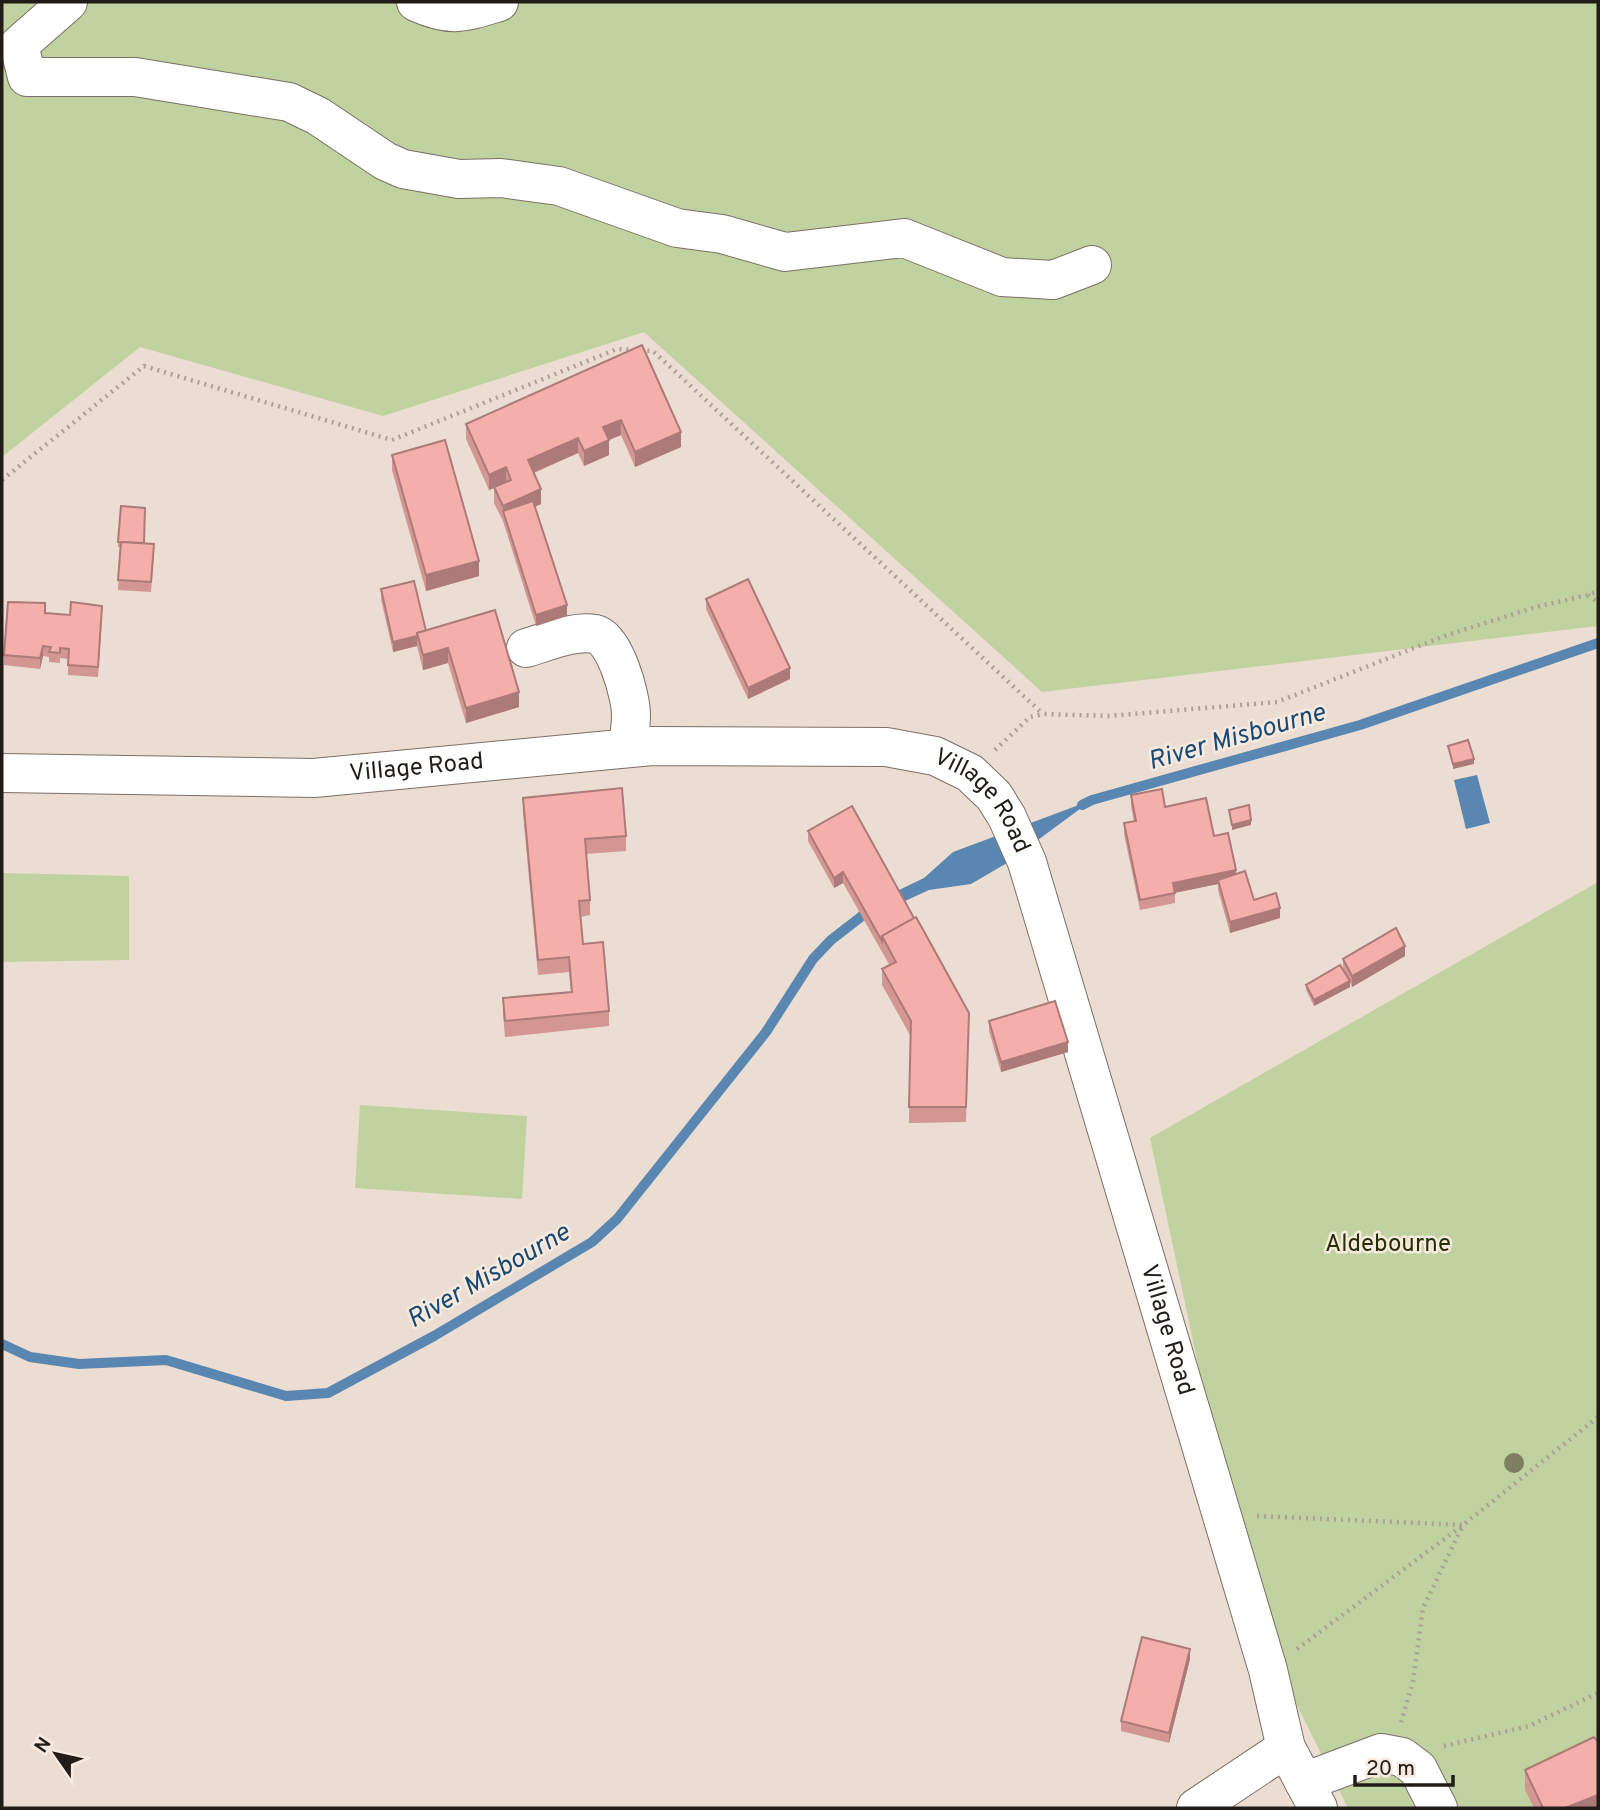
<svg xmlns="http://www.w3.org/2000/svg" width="1600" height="1810" viewBox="0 0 1600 1810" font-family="Overpass,sans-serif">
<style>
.green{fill:#c0d29f}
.water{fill:#5987b2}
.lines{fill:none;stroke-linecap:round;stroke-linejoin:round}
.stream{stroke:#5987b2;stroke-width:10}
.minor-casing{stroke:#7c6f65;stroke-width:40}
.path{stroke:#aca198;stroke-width:4.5;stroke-dasharray:2 5;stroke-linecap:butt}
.minor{stroke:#fff;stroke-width:38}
.tree{fill:#7e7e60}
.wall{fill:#d39693}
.shaded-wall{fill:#ac7a78}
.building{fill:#f5afab;stroke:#ac7a78;stroke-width:2}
.labels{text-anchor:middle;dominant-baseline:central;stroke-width:5;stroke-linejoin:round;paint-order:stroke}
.street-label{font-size:24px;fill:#211c18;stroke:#f8eade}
.park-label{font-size:24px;fill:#243003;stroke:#f8eade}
.water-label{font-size:26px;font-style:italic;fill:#174a75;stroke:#f8eade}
</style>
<rect width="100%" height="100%" fill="#ebddd1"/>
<!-- green -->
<g class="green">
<path d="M2,2H1598V626L1042,692L644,332L383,416L140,347L2,457Z"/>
<path d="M2,873L129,876V960L2,962Z"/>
<path d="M1598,882V1808H1348L1250,1610L1150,1138Z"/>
<path d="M360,1105L527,1116L522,1199L355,1188Z"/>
</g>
<!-- water -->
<g class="water">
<path d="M1477,775L1490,823L1466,829L1454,780Z"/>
<path d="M1092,800L1007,863L971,884L929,890L905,901L896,897L899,890L924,878L953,852Z"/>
</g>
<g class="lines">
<!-- stream -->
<g class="stream">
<path d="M1082,805L1092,800L1360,725L1598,643"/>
<path d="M2,1344L30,1357L79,1364L166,1360L286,1396L328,1393L434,1336L592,1242L617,1219L766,1032L813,959L831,940L862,916"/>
</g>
<defs>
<g id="minor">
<path d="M68,2L19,45L27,77H135L289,102L318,116L385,161L403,169L459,179L501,178L559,186L677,228L722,234L785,252L904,238L1002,277L1053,280L1092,265"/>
<path d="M416,2C451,18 463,13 499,2"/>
<path d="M526,648C547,642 574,630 595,634C615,638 631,696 631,715C631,726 629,737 628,748"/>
<path id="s1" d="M2,773L314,778L652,746L886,747L935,756L970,773L994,796L1007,817L1027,862L1268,1670L1286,1748L1318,1808"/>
<path d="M1304,1782L1381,1753L1402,1757L1418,1769L1438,1808"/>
<path d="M1196,1808L1286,1748"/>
</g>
</defs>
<!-- minor casing -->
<use href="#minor" class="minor-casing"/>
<!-- path -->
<g class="path">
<path d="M2,480L144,366L392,440L617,349L653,351L1043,714"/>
<path d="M1588,595L1598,602"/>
<path d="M995,750L1030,717L1043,714L1108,716L1277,702L1447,635L1536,607L1588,595L1598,591"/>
<path d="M1257,1516L1463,1525L1423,1608L1413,1682L1401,1722"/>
<path d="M1297,1649L1463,1525L1598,1417"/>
<path d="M1444,1746L1529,1726L1598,1693"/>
</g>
<!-- minor -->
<use href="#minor" class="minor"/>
</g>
<!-- trees -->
<circle class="tree" cx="1514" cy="1463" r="10"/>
<!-- wall -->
<g class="wall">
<path d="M642,345L681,447L635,467L621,435L609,440V455L584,466L578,453L534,473L541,504L535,507L567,616L536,626L503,521L494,503V488L489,490L466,439V424Z"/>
<path d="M392,455L479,576L426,591L392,470Z"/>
<path d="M121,506L144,544L154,555L151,592L118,590L120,547H118Z"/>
<path d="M381,589L426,631L519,707L466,723L448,663L423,670L417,646L393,652L381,599Z"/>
<path d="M706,599L790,679L748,699L706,609Z"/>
<path d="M45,613L70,615L102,616L98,677L68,675V659L60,658V663L49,662V657L43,656L40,669L4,665V655Z"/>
<path d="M1131,795L1165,807L1214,836L1236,874L1254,900L1280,918L1230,933L1218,890V884L1175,893V903L1140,910L1124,834V823L1134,822L1131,806Z"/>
<path d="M523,798L626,836V851L586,854L590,900V915L580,917L583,944L609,1011V1026L505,1037L503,1014V998L571,992L569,972L538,975L523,813Z"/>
<path d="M808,831L914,918L969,1013L966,1122L909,1123L910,1035L882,985V969L890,966L843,883L834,888L808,841Z"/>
<path d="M1405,956L1352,987L1350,982V987L1314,1006L1306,990V985L1343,969V959Z"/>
<path d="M989,1021L1068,1052L1001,1072L989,1031Z"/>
<path d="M1190,1659L1169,1743L1121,1731V1721Z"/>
<path d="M1598,1742V1808H1534L1525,1790V1770Z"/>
</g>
<!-- shaded-wall -->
<g class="shaded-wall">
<path d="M621,420V435L609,440V455L584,466V451L603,427Z"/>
<path d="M681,432V447L635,467V452Z"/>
<path d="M578,438V453L528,475V460Z"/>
<path d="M506,467V483L489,490V475Z"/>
<path d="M541,489V504L505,520L503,511V506Z"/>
<path d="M479,561V576L426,591V575Z"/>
<path d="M567,605V616L536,626V615Z"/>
<path d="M417,636V646L393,652V642Z"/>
<path d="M43,646V656L40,669V658Z"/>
<path d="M448,648V663L423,670V655Z"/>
<path d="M790,668V679L748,699V688Z"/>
<path d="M519,692V707L466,723V708Z"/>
<path d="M1474,759V764L1453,769V764Z"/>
<path d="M1251,820V825L1232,830V825Z"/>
<path d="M1236,870V880H1218V884L1173,893V883Z"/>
<path d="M843,872V883L834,888V878Z"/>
<path d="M1280,908V918L1230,933V922Z"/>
<path d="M1405,946V956L1352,987V976Z"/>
<path d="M1350,981V987L1314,1006V1000Z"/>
<path d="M1068,1042V1052L1001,1072V1062Z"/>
<path d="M1190,1649V1659L1169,1743V1733Z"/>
<path d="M1598,1794V1808H1565Z"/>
</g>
<!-- building -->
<g class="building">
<path d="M642,345L681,432L635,452L621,420L603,427L609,440L584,451L578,438L528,460L541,489L503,506L494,487L511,480L506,467L489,475L466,424Z"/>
<path d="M445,440L479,561L426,575L392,455Z"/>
<path d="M533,501L567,605L536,615L503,511Z"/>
<path d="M121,506L145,508L144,543L118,542Z"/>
<path d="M121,542L154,544L151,582L118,580Z"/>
<path d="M748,579L790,668L748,688L706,599Z"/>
<path d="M414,581L426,631L417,633V636L393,642L381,589Z"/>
<path d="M8,602L45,603V613L70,615L71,602L102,606L98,667L68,665L69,649L60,648V653L49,652L51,647L43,646L40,658L4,655Z"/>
<path d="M495,610L519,692L466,708L448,648L423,655L417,633Z"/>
<path d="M1468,740L1474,759L1453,764L1448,746Z"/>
<path d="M622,788L626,836L585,839L590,900L579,901L583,944L603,942L609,1011L505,1021L503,998L572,992L569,957L538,960L523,798Z"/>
<path d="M1162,789L1165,807L1206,798L1214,836L1228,833L1236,870L1173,883L1175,893L1140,900L1124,823L1136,821L1131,795Z"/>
<path d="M1249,805L1251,820L1232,825L1229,810Z"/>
<path d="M852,806L914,918L882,936V941L843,872L834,878L808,831Z"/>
<path d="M1245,871L1254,900L1276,893L1280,908L1230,922L1218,880Z"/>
<path d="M916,917L969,1013L966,1107H909L911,1021L882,969L896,962L882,936Z"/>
<path d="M1396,928L1405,946L1352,976L1343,959Z"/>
<path d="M1340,965L1350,981L1314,1000L1306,985Z"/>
<path d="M1055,1001L1068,1042L1001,1062L989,1021Z"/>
<path d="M1142,1637L1190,1649L1169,1733L1121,1721Z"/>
<path d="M1594,1737L1598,1742V1795L1565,1808H1543L1525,1770Z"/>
</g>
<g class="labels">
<!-- street labels -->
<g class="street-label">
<text stroke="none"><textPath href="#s1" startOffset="415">Village Road</textPath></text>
<text stroke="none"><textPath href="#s1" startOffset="1003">Village Road</textPath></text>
<text stroke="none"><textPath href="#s1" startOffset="1570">Village Road</textPath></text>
</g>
<!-- park labels -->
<g class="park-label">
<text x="1388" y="1245">Aldebourne</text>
</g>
<!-- water labels -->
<g class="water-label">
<text transform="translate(1237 738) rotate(-16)">River Misbourne</text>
<text transform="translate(489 1277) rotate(-30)">River Misbourne</text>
</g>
</g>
<!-- border -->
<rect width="1600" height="1810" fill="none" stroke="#211c18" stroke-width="7"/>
<!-- north arrow -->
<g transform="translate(56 1754) rotate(304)" stroke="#f8eade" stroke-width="5" paint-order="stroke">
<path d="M0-5L12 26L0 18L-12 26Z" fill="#211c18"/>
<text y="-10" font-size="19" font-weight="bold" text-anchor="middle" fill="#211c18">N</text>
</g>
<!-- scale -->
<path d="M1355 1775v10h98v-10" fill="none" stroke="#211c18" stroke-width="3.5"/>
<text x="1366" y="1775" font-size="21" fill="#211c18" stroke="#f8eade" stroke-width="5" paint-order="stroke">20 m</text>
</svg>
